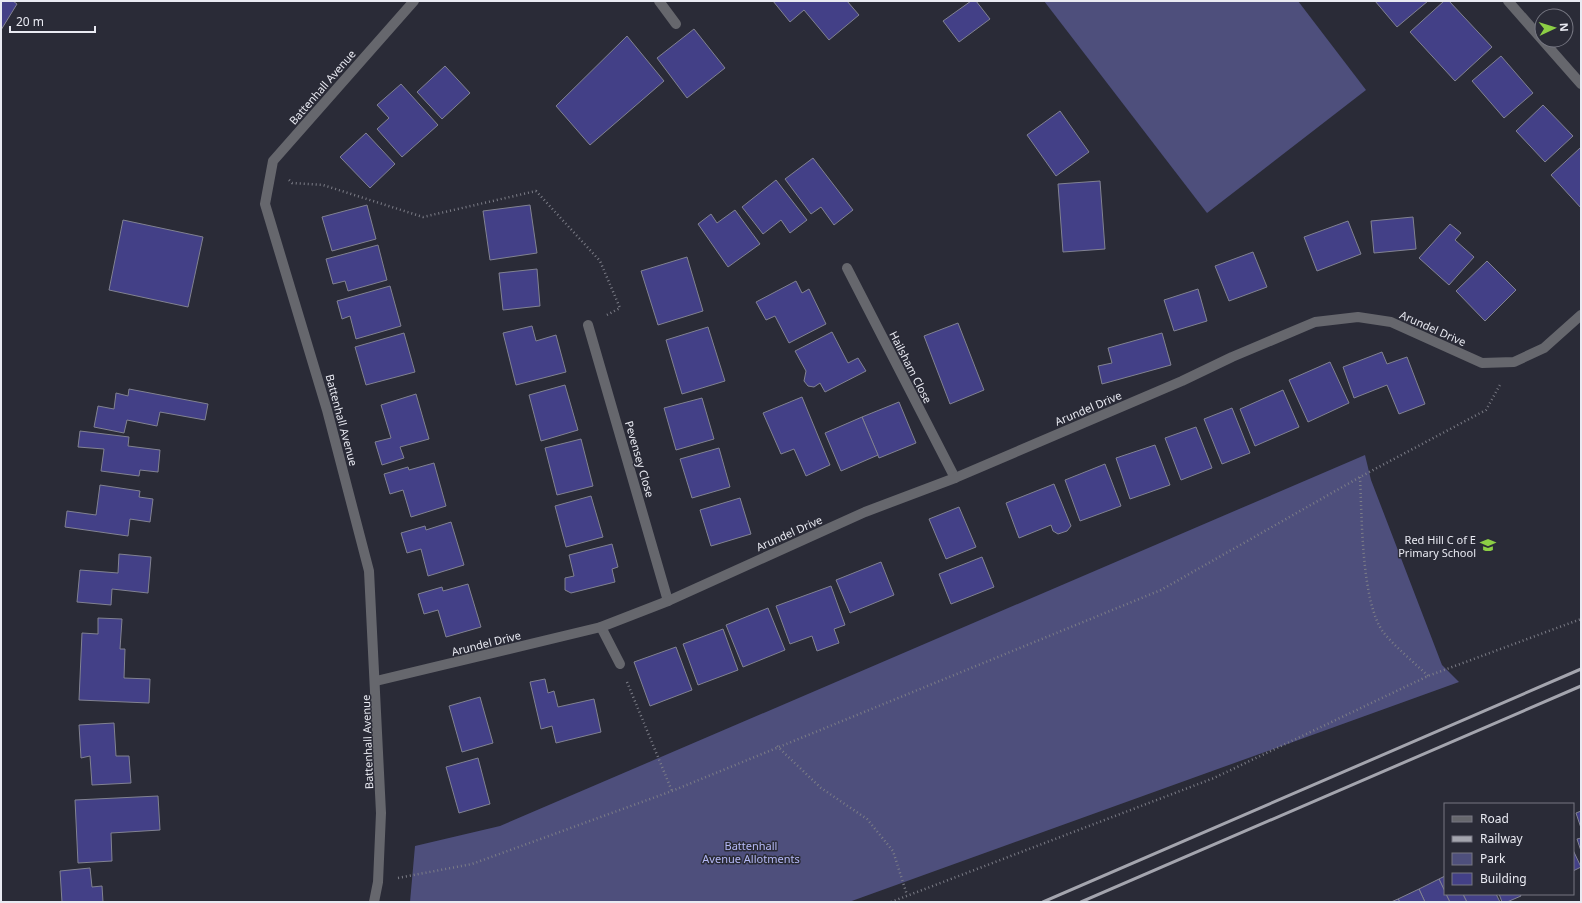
<svg xmlns="http://www.w3.org/2000/svg" width="1582" height="903" viewBox="0 0 1582 903" font-family="'Noto Sans',sans-serif">
<style>
.green{fill:#4e4f7c}
.building{fill:#434087;stroke:#818291}
.lines{fill:none;stroke-linecap:round;stroke-linejoin:round}
.path{stroke:#7c7d87;stroke-width:2.5;stroke-dasharray:1 3;stroke-linecap:butt}
.minor{stroke:#66676d;stroke-width:10}
.rail{stroke:#a4a5ae;stroke-width:3}
.labels{text-anchor:middle;dominant-baseline:central;stroke-width:3;stroke-linejoin:round;paint-order:stroke}
.street-label{font-size:11px;fill:#e9eaf2;stroke:#2a2b37}
.poi-label{font-size:11px;fill:#e9eaf2;stroke:#2a2b37;text-anchor:end}
.park-label{font-size:11px;fill:#b5b9f6;stroke:#2a2b37}
</style>
<rect width="100%" height="100%" fill="#2a2b37"/>
<!-- green -->
<g class="green">
<path d="M1044,1H1298L1366,90L1207,213Z"/>
<path d="M1365,455L1371,480L1442,665L1459,682L849,902H410L415,846L500,826Z"/>
</g>
<!-- building -->
<g class="building">
<path d="M1,1H13L17,4L1,30Z"/>
<path d="M773,1H847L859,15L829,40L804,10L790,22Z"/>
<path d="M971,1H976L990,19L959,42L943,21Z"/>
<path d="M1375,1H1428L1397,27Z"/>
<path d="M1444,1H1449L1492,47L1455,81L1410,32Z"/>
<path d="M694,29L725,68L687,98L657,58Z"/>
<path d="M627,36L664,81L590,145L556,106Z"/>
<path d="M1501,56L1533,93L1504,118L1472,81Z"/>
<path d="M445,66L470,93L442,119L417,92Z"/>
<path d="M401,84L438,125L402,157L377,129L389,118L377,105Z"/>
<path d="M1543,105L1573,136L1545,162L1516,131Z"/>
<path d="M1060,111L1089,152L1056,176L1027,135Z"/>
<path d="M366,133L395,164L370,188L340,157Z"/>
<path d="M1580,148L1581,150V208L1551,175Z"/>
<path d="M813,158L853,210L834,225L821,207L811,214L785,179Z"/>
<path d="M776,180L807,220L790,233L781,220L763,234L742,207Z"/>
<path d="M1100,181L1105,249L1063,252L1058,184Z"/>
<path d="M367,205L376,239L332,251L322,217Z"/>
<path d="M530,205L537,253L490,260L483,211Z"/>
<path d="M735,210L760,244L728,267L698,224L711,214L717,223Z"/>
<path d="M1413,217L1416,249L1374,253L1371,221Z"/>
<path d="M123,220L203,237L188,307L109,290Z"/>
<path d="M1348,221L1361,254L1317,271L1304,237Z"/>
<path d="M1450,224L1461,233L1455,240L1474,257L1449,285L1419,258Z"/>
<path d="M378,245L387,280L348,291L345,281L333,284L326,259Z"/>
<path d="M1253,252L1267,287L1229,301L1215,266Z"/>
<path d="M687,257L703,311L658,325L641,271Z"/>
<path d="M1487,261L1516,290L1485,321L1456,291Z"/>
<path d="M537,269L540,306L503,310L499,273Z"/>
<path d="M796,281L802,293L809,289L826,324L789,343L775,316L766,320L756,302Z"/>
<path d="M390,286L401,326L356,339L350,316L342,319L337,301Z"/>
<path d="M1198,289L1207,321L1174,331L1164,300Z"/>
<path d="M958,323L984,390L950,404L924,336Z"/>
<path d="M532,326L536,341L556,335L566,372L516,385L503,333Z"/>
<path d="M708,327L725,381L682,394L666,340Z"/>
<path d="M832,332L848,363L858,358L866,371L825,392L820,383L814,387L808,386L804,381L806,371L795,351Z"/>
<path d="M404,333L415,372L366,385L355,347Z"/>
<path d="M1162,333L1171,365L1102,384L1098,366L1112,363L1108,348Z"/>
<path d="M1382,352L1387,364L1407,357L1425,404L1399,414L1387,385L1354,398L1343,367Z"/>
<path d="M1330,362L1349,403L1308,422L1289,380Z"/>
<path d="M565,385L578,430L541,441L529,395Z"/>
<path d="M129,389L208,404L205,420L160,412L157,426L127,420L124,433L94,427L98,406L114,409L116,393L128,396Z"/>
<path d="M1283,390L1299,427L1255,446L1240,409Z"/>
<path d="M416,394L429,439L400,447L404,458L382,465L375,442L391,438L381,405Z"/>
<path d="M802,397L830,465L806,476L794,449L781,454L763,413Z"/>
<path d="M702,398L714,439L676,450L664,408Z"/>
<path d="M899,402L916,443L879,458L862,417Z"/>
<path d="M1232,408L1250,453L1222,464L1204,419Z"/>
<path d="M862,417L878,455L841,471L825,433Z"/>
<path d="M1196,427L1212,468L1181,480L1165,438Z"/>
<path d="M80,431L129,437L128,446L160,450L158,472L140,470L139,476L101,471L104,449L78,447Z"/>
<path d="M581,439L593,486L557,495L545,448Z"/>
<path d="M1155,445L1170,485L1130,499L1116,458Z"/>
<path d="M719,448L730,487L692,498L680,459Z"/>
<path d="M434,463L446,506L411,517L403,490L390,494L384,474L408,467L409,470Z"/>
<path d="M1105,464L1121,506L1080,521L1065,480Z"/>
<path d="M1054,484L1071,526L1067,531L1058,534L1053,531L1051,525L1019,538L1006,503Z"/>
<path d="M100,485L140,491L139,497L153,499L150,522L130,519L128,536L65,527L67,511L96,515Z"/>
<path d="M591,496L603,537L566,547L555,506Z"/>
<path d="M740,498L751,534L711,546L700,510Z"/>
<path d="M959,507L976,547L946,559L929,519Z"/>
<path d="M451,522L464,565L428,576L421,549L407,553L401,533L425,526L426,530Z"/>
<path d="M612,544L618,567L612,569L615,582L571,593L565,590V578L574,576L569,555Z"/>
<path d="M119,554L151,557L148,593L112,589L111,605L77,602L80,570L118,573Z"/>
<path d="M982,557L994,587L951,604L939,574Z"/>
<path d="M881,562L894,595L850,613L836,580Z"/>
<path d="M468,584L481,627L446,637L438,610L424,614L418,594L442,587L443,591Z"/>
<path d="M831,586L845,625L834,629L839,643L817,651L812,636L790,644L776,606Z"/>
<path d="M768,608L785,650L743,667L726,625Z"/>
<path d="M98,618L122,619L120,649H125L124,678L150,679L149,703L79,700L82,633L98,634Z"/>
<path d="M723,629L738,670L698,685L683,644Z"/>
<path d="M676,647L692,690L650,706L634,662Z"/>
<path d="M545,679L548,693L554,691L558,707L594,699L601,732L556,743L552,726L541,729L530,682Z"/>
<path d="M480,697L493,743L462,752L449,706Z"/>
<path d="M114,723L116,756H129L131,783L92,785L90,756L81,758L79,725Z"/>
<path d="M478,758L490,804L459,813L446,767Z"/>
<path d="M158,796L160,830L111,833L112,861L78,863L75,800Z"/>
<path d="M1581,811V828L1576,813Z"/>
<path d="M1581,838V851L1577,839Z"/>
<path d="M1573,850L1581,867L1573,871Z"/>
<path d="M90,868L92,887L102,886L103,902H62L60,871Z"/>
<path d="M1445,876V892L1439,879Z"/>
<path d="M1439,879L1450,902H1425L1419,889Z"/>
<path d="M1419,889L1425,902H1400L1398,899Z"/>
<path d="M1446,894H1463L1467,902H1450Z"/>
<path d="M1463,894H1496L1500,902H1467Z"/>
<path d="M1499,894H1520L1521,896L1507,902H1502Z"/>
<path d="M1398,899L1400,902H1391Z"/>
</g>
<g class="lines">
<!-- path -->
<g class="path">
<path d="M289,180L292,183L323,185L423,217L536,191L600,261L620,308L605,316"/>
<path d="M1360,477C1362,515 1361,604 1384,633C1397,649 1414,662 1428,676"/>
<path d="M627,682L672,791"/>
<path d="M777,746L821,788L867,819L893,851L907,895"/>
<path d="M398,878L472,864L672,791L1161,590L1360,477L1486,410L1501,383"/>
<path d="M891,902L1214,778L1428,676L1581,619"/>
</g>
<!-- minor -->
<g class="minor">
<path d="M659,1L676,24"/>
<path d="M1508,1L1581,84"/>
<path d="M847,268L955,478"/>
<path d="M588,325L668,601"/>
<path d="M601,627L620,664"/>
<path d="M376,681L601,627L668,601L865,512L955,478L1182,381L1232,357L1315,322L1358,317L1391,322L1482,363L1514,362L1544,348L1581,315"/>
<path d="M374,902L378,882L381,813L369,571L327,410L265,204L273,161L414,1"/>
</g>
<!-- rail -->
<g class="rail">
<path d="M1043,902L1581,669"/>
<path d="M1081,902L1581,686"/>
</g>
</g>
<!-- icons -->
<defs>
<symbol id="school-bare" viewBox="-9 -9 18 18"><path d="M0-5L7-2L0 1L-7-2ZM-4 1L0 2.5L4 1V4Q0 6-4 4Z" fill="#8cce45" stroke="#2a2b37" stroke-width="2.5" paint-order="stroke"/></symbol>
</defs>
<g fill-rule="evenodd">
<use href="#school-bare" x="1477" y="534" width="22" height="22"/>
</g>
<g class="labels">
<!-- street labels -->
<g class="street-label">
<text transform="translate(322 87) rotate(-49)">Battenhall Avenue</text>
<text transform="translate(1433 328) rotate(24)">Arundel Drive</text>
<text transform="translate(911 367) rotate(63)">Hailsham Close</text>
<text transform="translate(1088 408) rotate(-23)">Arundel Drive</text>
<text transform="translate(342 420) rotate(75)">Battenhall Avenue</text>
<text transform="translate(640 459) rotate(74)">Pevensey Close</text>
<text transform="translate(789 533) rotate(-24)">Arundel Drive</text>
<text transform="translate(486 643) rotate(-14)">Arundel Drive</text>
<text transform="translate(367 742) rotate(-92)">Battenhall Avenue</text>
</g>
<!-- poi labels -->
<g class="poi-label">
<text x="1476" y="539">Red Hill C of E<tspan x="1476" dy="13">Primary School</tspan></text>
</g>
<!-- park labels -->
<g class="park-label">
<text x="751" y="845">Battenhall<tspan x="751" dy="13">Avenue Allotments</tspan></text>
</g>
</g>
<!-- border -->
<rect width="1582" height="903" fill="none" stroke="#e9eaf2" stroke-width="4"/>
<!-- legend -->
<rect x="1444" y="803" width="130" height="92" fill="#2a2b37" stroke="#767782"/>
<rect x="1452" y="816" width="20" height="6" fill="#66676d" stroke="#767782"/>
<text x="1480" y="823" font-size="12" fill="#e9eaf2">Road</text>
<rect x="1452" y="836" width="20" height="6" fill="#a4a5ae" stroke="#767782"/>
<text x="1480" y="843" font-size="12" fill="#e9eaf2">Railway</text>
<rect x="1452" y="853" width="20" height="12" fill="#4e4f7c" stroke="#767782"/>
<text x="1480" y="863" font-size="12" fill="#e9eaf2">Park</text>
<rect x="1452" y="873" width="20" height="12" fill="#434087" stroke="#767782"/>
<text x="1480" y="883" font-size="12" fill="#e9eaf2">Building</text>
<!-- north arrow -->
<g transform="translate(1554 28) rotate(86)"><circle r="19" fill="#2a2b37" stroke="#767782"/>
<path d="M0-3L7 15L0 10L-7 15Z" fill="#8cce45"/>
<text y="-6" font-size="11" font-weight="bold" text-anchor="middle" fill="#e9eaf2">N</text>
</g>
<!-- scale -->
<path d="M10 26v6h85v-6" fill="none" stroke="#e9eaf2" stroke-width="2"/>
<text x="16" y="26" font-size="12" fill="#e9eaf2" stroke="#2a2b37" stroke-width="3" paint-order="stroke">20 m</text>
</svg>
